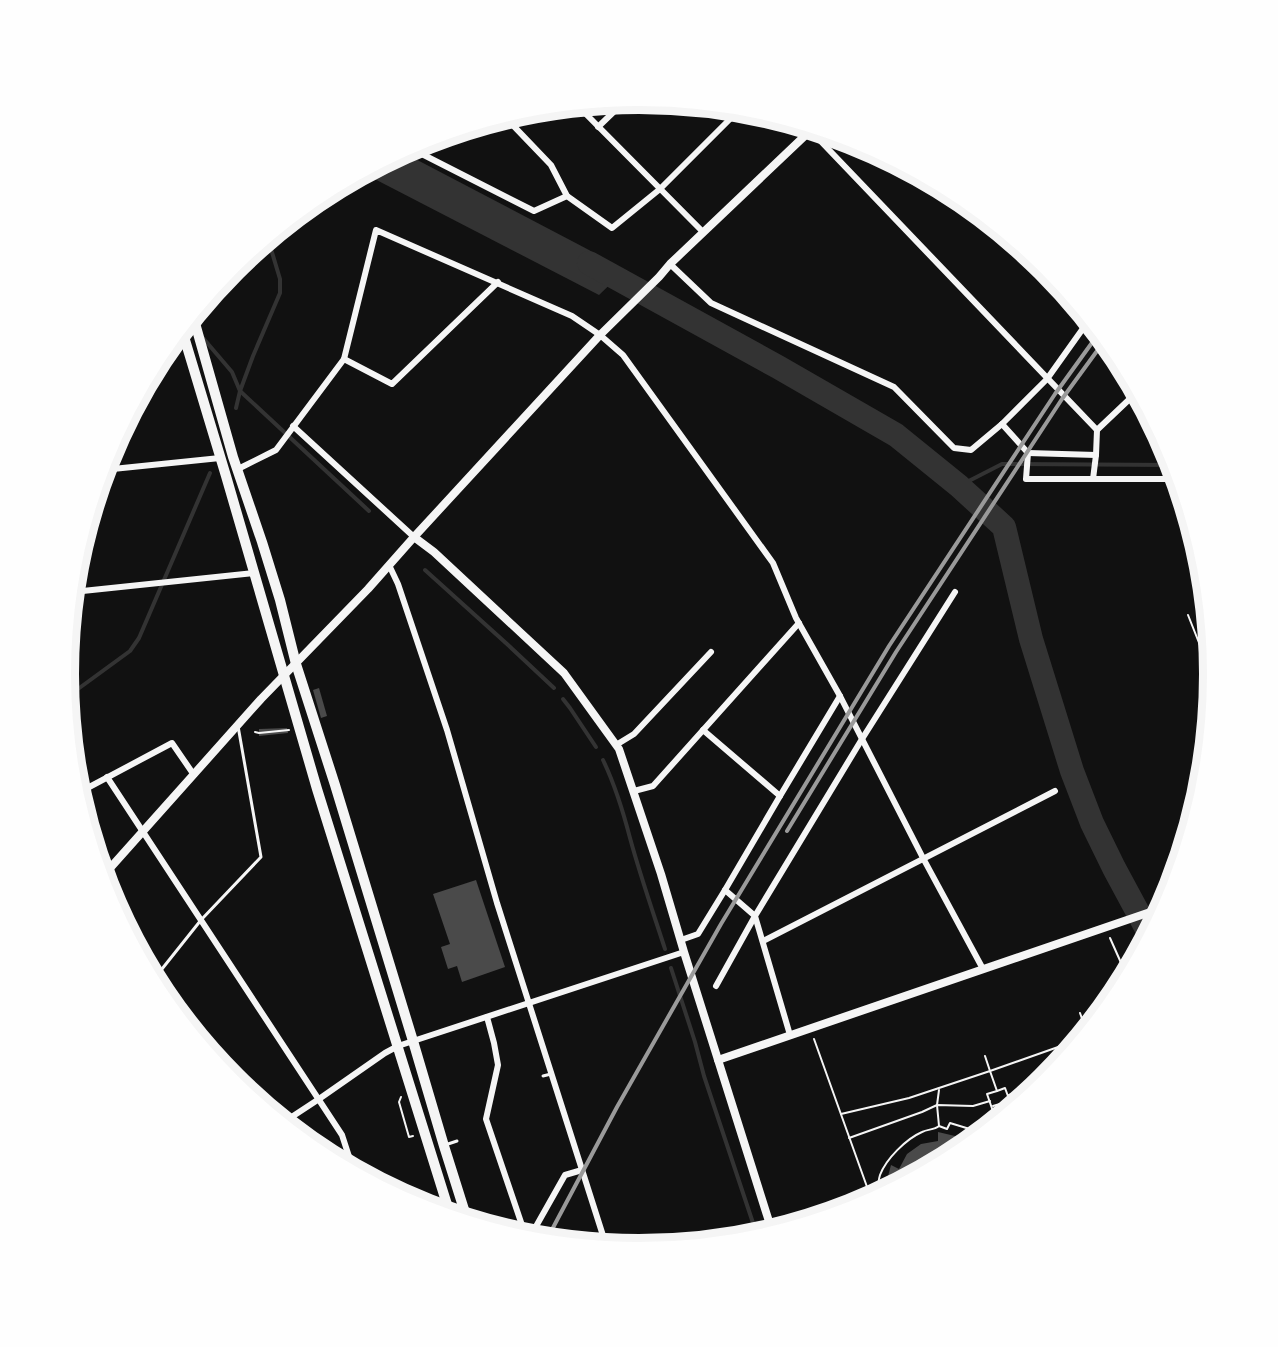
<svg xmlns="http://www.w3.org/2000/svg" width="1278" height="1347" viewBox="0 0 1278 1347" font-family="'PT Serif',serif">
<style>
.water{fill:#333}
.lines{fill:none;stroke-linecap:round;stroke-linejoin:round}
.stream{stroke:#333;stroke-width:4}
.river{stroke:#333;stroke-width:24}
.building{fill:#4a4a4a}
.path{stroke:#f5f5f5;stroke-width:2}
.service{stroke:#f5f5f5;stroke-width:3}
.minor{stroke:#f5f5f5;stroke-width:6}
.tertiary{stroke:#f5f5f5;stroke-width:8}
.trunk{stroke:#f5f5f5;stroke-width:10}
.rail{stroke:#9a9a9a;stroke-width:4}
.rim{fill:none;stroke:#f5f5f5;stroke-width:8}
</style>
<rect width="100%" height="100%" fill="#111"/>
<!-- water -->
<path class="water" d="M402,152L589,250L623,272L599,295L363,173Z"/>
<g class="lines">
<!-- stream -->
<g class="stream">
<path d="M203,338L232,372L240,391L369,511"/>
<path d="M236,408L240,391L253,356L280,293V279L268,239"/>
<path d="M959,486L1002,464L1173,465"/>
<path d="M425,570L507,644L554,688"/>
<path d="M67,697L130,651L139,638L210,473"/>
<path d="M563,699L570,708L596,747"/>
<path d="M603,760C615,785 623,811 630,838C640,875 653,912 665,949"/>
<path d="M671,968L695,1042L704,1076L757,1235"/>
</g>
<!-- river -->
<path class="river" d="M589,263L778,367L896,435L959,486L1004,527L1031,639L1072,771L1092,823L1114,868L1149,933"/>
</g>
<!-- building -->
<g class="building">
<path d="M319,688L327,716L321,718L313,690Z"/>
<path d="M287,728L288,733L259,736V729Z"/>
<path d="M476,880L505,967L462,982L457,966L448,969L441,947L450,944L433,894Z"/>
<path d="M938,1132L955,1136L968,1143L958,1151L889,1188L887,1180L891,1165L899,1169L907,1154L921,1144L938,1141Z"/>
</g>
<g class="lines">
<!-- path -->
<g class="path">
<path d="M1188,615L1213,678"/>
<path d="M255,732L259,733L289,730"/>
<path d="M1110,938L1126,974L1125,976"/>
<path d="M1080,1013L1086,1030"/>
<path d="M814,1039L871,1198"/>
<path d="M985,1056L990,1071L1078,1040"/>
<path d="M1051,1073L1054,1064L1066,1055"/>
<path d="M1026,1089C1032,1079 1039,1075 1051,1073"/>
<path d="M939,1090L937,1105L939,1126"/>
<path d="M1009,1095L1026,1089L1031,1091"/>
<path d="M401,1097L399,1102L409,1137L413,1136"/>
<path d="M993,1106L1010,1101"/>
<path d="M841,1114L909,1098L990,1071L997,1091L1005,1088L1012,1107"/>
<path d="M996,1120L987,1094L997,1091"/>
<path d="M973,1130L990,1125"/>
<path d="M849,1138L922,1112L937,1105L973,1106L990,1101"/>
<path d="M878,1194C878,1188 878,1181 880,1175C886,1159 906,1139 922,1132C928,1129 934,1130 939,1126L947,1129L950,1123L973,1130L978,1135"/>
</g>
<!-- service -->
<g class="service">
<path d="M154,979L201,920L261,857L238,726"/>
<path d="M543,1076L551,1074"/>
<path d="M445,1145L457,1141"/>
</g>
<!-- minor -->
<g class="minor">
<path d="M577,105L703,232"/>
<path d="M505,117L551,165L567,196L612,228L660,189L740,109"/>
<path d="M598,127L626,100"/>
<path d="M810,130L1097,430L1096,455L1093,479"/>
<path d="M410,148L534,211L567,196"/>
<path d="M670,264L711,303L894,387L954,448L971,450L1002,424L1047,379L1089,320"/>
<path d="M167,347L187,345"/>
<path d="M344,359L392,384L498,282"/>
<path d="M1002,424L1028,453L1026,479H1177"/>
<path d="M293,426L414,537"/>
<path d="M1097,430L1137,392"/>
<path d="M1028,453L1096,455"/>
<path d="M238,469L276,450L344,359L376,230L572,316L600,335L623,355L773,563L796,618L840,696L923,858L983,969"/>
<path d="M103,470L220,458"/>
<path d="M389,565L398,584L447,730L497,903L606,1245"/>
<path d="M73,592L254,573"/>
<path d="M703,730L780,796L840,696"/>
<path d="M616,745L634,734L711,652"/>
<path d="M107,777L342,1135L353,1169"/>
<path d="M634,791L653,786L799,623"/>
<path d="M78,793L172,743L194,775"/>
<path d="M681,940L698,934L725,890L780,796"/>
<path d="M763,941L1055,791"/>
<path d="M716,986L755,916L725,890"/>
<path d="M487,1017L494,1043L498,1065L486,1119L526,1237"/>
<path d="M790,1035L755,916L862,739L955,592"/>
<path d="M284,1122L319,1099L385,1053L398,1046L684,952"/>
<path d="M530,1237L565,1175L582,1170"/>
</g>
<!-- tertiary -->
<g class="tertiary">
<path d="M414,537L434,552L564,673L619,749L661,874L684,952L772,1231"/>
<path d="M103,876L261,699L368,589L414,537L600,335L659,277L670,264L812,129"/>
<path d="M718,1060L1162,908"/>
</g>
<!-- trunk -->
<g class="trunk">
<path d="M193,316L233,457L262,542L280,600L296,664L335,785L413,1041L444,1146L467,1219"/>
<path d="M182,330L226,476L317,789L450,1214"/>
</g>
<!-- rail -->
<g class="rail">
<path d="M787,831L896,652L1062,399L1105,340"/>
<path d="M547,1239L617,1107L721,924L889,646L1055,394L1099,333"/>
</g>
</g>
<!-- crop -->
<path d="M0 0H1278V1347H0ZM75 674a564 564 0 1 1 1128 0a564 564 0 1 1-1128 0Z" fill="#fefefe" fill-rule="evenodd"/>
<path class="rim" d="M75 674a564 564 0 1 1 1128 0a564 564 0 1 1-1128 0Z"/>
</svg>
